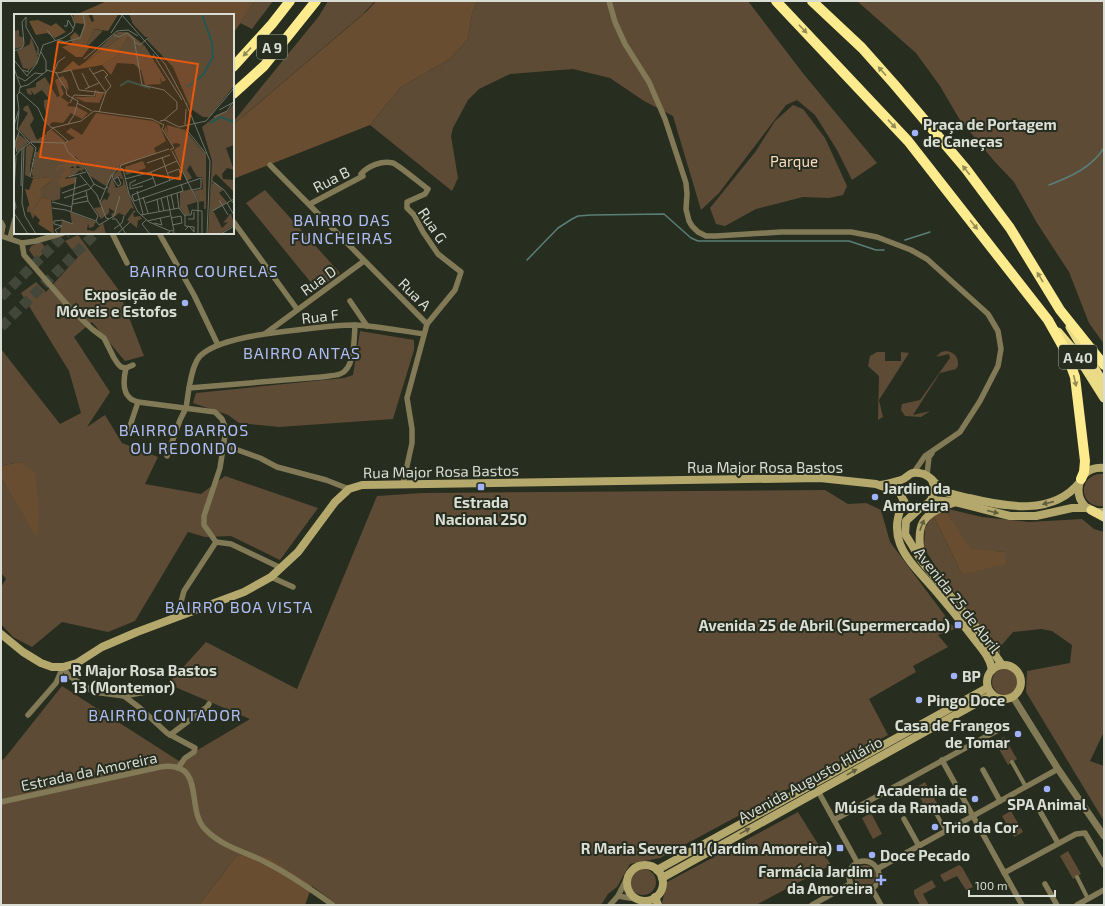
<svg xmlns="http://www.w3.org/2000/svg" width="1105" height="906" viewBox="0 0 1105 906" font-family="'Exo 2',sans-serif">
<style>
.green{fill:#5e4b35}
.forest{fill:#684d30}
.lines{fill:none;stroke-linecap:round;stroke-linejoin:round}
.stream{stroke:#5a7f79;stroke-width:1.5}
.motorway-tunnel{stroke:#42473a;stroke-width:10;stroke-dasharray:10 5;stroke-linecap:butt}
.pedestrian{stroke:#827a56;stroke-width:4}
.minor{stroke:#827a56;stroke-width:5.5}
.tertiary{stroke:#827a56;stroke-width:7}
.secondary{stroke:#b4a86d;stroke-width:8}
.trunk{stroke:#ecdb86;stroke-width:9}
.motorway{stroke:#feeb8d;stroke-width:10}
.oneway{fill:#928c56}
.oneway2{fill:#5f5e3e}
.poi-dot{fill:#a1b2fd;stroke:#272d1f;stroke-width:1.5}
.labels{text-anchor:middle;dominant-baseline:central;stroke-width:4;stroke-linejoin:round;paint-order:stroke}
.shield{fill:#272d1f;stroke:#a4a89e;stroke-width:1}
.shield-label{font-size:14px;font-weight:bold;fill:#d9ddd4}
.poi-label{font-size:15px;font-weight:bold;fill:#d9ddd4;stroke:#272d1f;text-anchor:start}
.park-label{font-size:15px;fill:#f9dcbe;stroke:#272d1f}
.street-label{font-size:15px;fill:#d9ddd4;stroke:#272d1f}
.neighbourhood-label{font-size:16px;letter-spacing:1px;fill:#afbdf4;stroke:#272d1f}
.inset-river{fill:none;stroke:#235752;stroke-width:2}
.inset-road{fill:none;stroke:#6e7367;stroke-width:1}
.view{fill:#e8590c;fill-opacity:0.15;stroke:#e8590c;stroke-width:2}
.inset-edge{fill:none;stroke:#d9ddd4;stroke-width:2}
</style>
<rect width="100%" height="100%" fill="#272d1f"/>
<!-- green -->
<g class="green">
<path d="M255,1H273L252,29L240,23Z"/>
<path d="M328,1H375L363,14L233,125V122L319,16Z"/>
<path d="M477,1H748L802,72L877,163L852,180L837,150L815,115L797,100L786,105L719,193L701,210L673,116L644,101L610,78L573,69L510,74L479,89L468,100L453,128L451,136L458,178L452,191L370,125L401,87L450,59L468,39L472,14Z"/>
<path d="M857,1H1104V344L1089,323L1069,272L1037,223L1014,182L995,162L960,120L940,86L916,53Z"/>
<path d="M793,105L803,109L825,138L847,186L843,195L829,198L803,197L756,209L725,226L716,224L710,208L756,151L775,121Z"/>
<path d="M265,190L340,273L317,290L246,203Z"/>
<path d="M78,235L118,289L144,356L125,361L92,322L74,337L110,392L87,427L105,415L122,443L158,457L145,484L201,494L225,476L318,508L280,560L231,536L205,537L188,532L135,621L108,632L62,622L32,647L13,637L1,624V587L6,579L1,573V478L37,537L19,462L1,466V349L60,424L81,413L69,371L21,293L36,282L46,292L78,257L65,241Z"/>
<path d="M38,243H42L47,250L36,260L29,250L31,246Z"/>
<path d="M360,331L414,340V350L393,419L279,427L239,423L228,415L193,403L196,393L344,378L353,375Z"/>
<path d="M946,351C954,352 959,357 958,366L956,369L940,373L913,415L930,411L921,417L905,416L901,410L902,404L920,400L950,358L949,354L936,357L941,352Z"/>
<path d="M877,352H885V361H901V352L909,353L879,400L883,417L878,420L879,376L868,366L870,356Z"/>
<path d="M1098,474H1104V506C1081,509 1076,479 1098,474Z"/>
<path d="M825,490L848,504L866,503L881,510L890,542L955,629L938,635L948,647L913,666L916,672L869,699L888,735L660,858L630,864L617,887L608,894L601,905H338L312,886L237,855L199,905H1V760L4,759L62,686L179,761L250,719L168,684L206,642L297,689L377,496L422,493Z"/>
<path d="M944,508L982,517L1029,522L1082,519L1094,529L1104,532V734H1103L1090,761L1104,766V821L1026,692L1027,671L1070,663L1072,645L1052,631L1041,629L1013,632L1000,647V654L943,578L924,548L925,528L933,515L962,574L1005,552L971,550Z"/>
<circle cx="1005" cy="682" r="13"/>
<path d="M1004,737L1017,759L1008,765L995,742Z"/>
<path d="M925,782L938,805L927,811L915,788Z"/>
<path d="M1011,811L1023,832L1014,837L1002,816Z"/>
<path d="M798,812L831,865L756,905H663L662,903L667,882Z"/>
<path d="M871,813L882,834L873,839L862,818Z"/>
<path d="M1068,851L1081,874L1073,879L1060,856Z"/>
<circle cx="865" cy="876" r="11"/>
<path d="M959,865L962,867L973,887L966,890L957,876L944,882L940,875Z"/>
<circle cx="643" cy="882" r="13"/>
<path d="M932,880L936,887L923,894L929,905H920L914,894V890Z"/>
</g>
<!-- forest -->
<g class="forest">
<path d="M107,1H255L233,34V15H75Z"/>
<path d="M376,1H477L472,14L468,39L450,59L401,87L370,125L233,179V125L367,11Z"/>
<path d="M19,462L35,473L39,517L37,538L1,478V466Z"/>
<path d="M944,508L971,549L1005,552L1006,564L962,574L933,515Z"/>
<path d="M237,855L269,857L312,886L305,905H199Z"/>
</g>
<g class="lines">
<!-- stream -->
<g class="stream">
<path d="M1049,185C1070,177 1091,168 1104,148"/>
<path d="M905,240L930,232"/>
<path d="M527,260L558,228L572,219L578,216L591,215L664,214L691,238L698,241H849L876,250H884"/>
</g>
<!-- motorway-tunnel -->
<g class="motorway-tunnel">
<path d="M1,297L66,233"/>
<path d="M1,327L96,233"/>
</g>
<!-- pedestrian -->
<g class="pedestrian">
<path d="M1012,762L1026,787"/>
<path d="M933,808L946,831"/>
<path d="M1077,877L1088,899"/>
</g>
<!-- minor -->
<g class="minor">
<path d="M609,1L615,22L625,44L649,82L665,119L686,183L687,194L686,209L689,221L692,226L698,232L706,236H716L781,232H851L877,237L911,250L927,259L988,314L998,331L1001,349L998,366L980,401L960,432L925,456L914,472"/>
<path d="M270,165L427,324L407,398L412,429V443L403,484"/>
<path d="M310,204L363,176L361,174C368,166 382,160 393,163C397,164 421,184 428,189L425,194L407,202V208L414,215L423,232L438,254L461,272L455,290L427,324"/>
<path d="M233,221L297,309"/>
<path d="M1,222L3,226L1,236"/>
<path d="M112,233L127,263"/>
<path d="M159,233L194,295L218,345"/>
<path d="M1,236L22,243"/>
<path d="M10,238L15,219"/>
<path d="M22,243L24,255L70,308L92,329L104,338L114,358L118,364L121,367L126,368L133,365"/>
<path d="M22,243L36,241L63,233"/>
<path d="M350,301L367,326"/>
<path d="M266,333L364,261"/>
<path d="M126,368C124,376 122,391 129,397C131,400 135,401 138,402L215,412L222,419L226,429L220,468L204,516V525L216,542L184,591L177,617"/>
<path d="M189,388C191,378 193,364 200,356C219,337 279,332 306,329C322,327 338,325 354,325C378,326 401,331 424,334"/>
<path d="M128,432L138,402"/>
<path d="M224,445L260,458L277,467L326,480L349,489"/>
<path d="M167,456L180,420L186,408L189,388L321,377C327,376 334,376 340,374C355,369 354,339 355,325"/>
<path d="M927,475L929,457L932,453"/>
<path d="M216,542L231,544L281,568"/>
<path d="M271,577L293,587"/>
<path d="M63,667L69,676L91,690L101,693L124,696L140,708L167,733L195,748L194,752L185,758L178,768"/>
<path d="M124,696L146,692L160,691"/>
<path d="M28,715L56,683L63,667"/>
<path d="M170,735L207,707L209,704"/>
<path d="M942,760L1022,905"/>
<path d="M983,770L1000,801"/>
<path d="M818,791L857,862"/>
<path d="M1,802L160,767C207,760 185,809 205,829C223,848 248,852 269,864C292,876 312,890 333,905"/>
<path d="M1041,813L1058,843"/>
<path d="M904,819L919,846"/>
<path d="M834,820L1000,729"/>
<circle cx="864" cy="876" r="15"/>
<path d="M877,869L1058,769"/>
<path d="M1004,873L1076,834L1085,833L1104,865"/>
<path d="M1045,884L1057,905"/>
<path d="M872,889L881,905"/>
<path d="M618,896L636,899"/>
<path d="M610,905L618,896L628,876"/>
<path d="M812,905L850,884"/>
<path d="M1077,905L1104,890"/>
</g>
<!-- tertiary -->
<path class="tertiary" d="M1013,697L1058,769L1104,836"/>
<!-- secondary -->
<g class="secondary">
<path d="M1104,468C1070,465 1070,515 1104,512"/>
<path d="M880,485C887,484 894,482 901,480C908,478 909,471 919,473C931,474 936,487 946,492C953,495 962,496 969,498C1006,507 1053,516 1080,482"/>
<path d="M932,500L955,502L1010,516H1036L1072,508H1088"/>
<path d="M904,501C884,541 910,561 934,589C947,604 960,620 972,636C980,647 990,656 992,670"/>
<path d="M921,507L906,521L905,534L923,563L976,627L1002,665"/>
<path d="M922,559C915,525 921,514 953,503"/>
<path d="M1,634L23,652L41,663L52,667H63L77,663L102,647L137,632L244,592L271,577L298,552L335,502L349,489L362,485L820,478L876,484L900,493C901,496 903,499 904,502C916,516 941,503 932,480"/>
<circle cx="1004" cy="682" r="17"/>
<circle cx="645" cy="883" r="18"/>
<path d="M657,870L987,688"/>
<path d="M662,878L984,699L993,695"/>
<path d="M655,897L658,905"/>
</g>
<!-- trunk -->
<g class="trunk">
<path d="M1070,327L1104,384"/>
<path d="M1058,332L1075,352L1104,398"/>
<path d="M1091,510L1104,517"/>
</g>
<!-- motorway -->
<g class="motorway">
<path d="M776,1L908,141L1048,320L1066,352L1075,377L1085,461L1084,472L1081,479"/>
<path d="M812,1L862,48L894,84L966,169L1010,228L1060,310L1104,365"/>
<path d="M233,67L272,24L290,1"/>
<path d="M233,94L264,66L316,1"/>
</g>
</g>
<!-- one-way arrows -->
<defs><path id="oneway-solid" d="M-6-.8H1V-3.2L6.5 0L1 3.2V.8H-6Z"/></defs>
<g class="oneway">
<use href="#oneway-solid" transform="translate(803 29) rotate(46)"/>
<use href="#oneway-solid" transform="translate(247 52) rotate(133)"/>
<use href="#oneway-solid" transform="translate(882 71) rotate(-132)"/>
<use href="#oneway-solid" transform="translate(892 124) rotate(47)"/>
<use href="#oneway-solid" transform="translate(966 170) rotate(-128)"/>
<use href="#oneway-solid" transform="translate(974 225) rotate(52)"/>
<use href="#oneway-solid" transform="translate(1040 277) rotate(-121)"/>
<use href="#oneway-solid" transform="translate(1075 381) rotate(77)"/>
</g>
<g class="oneway2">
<use href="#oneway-solid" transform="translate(1048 503) rotate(167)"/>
<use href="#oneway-solid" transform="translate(993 512) rotate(14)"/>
<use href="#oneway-solid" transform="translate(922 525) rotate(-69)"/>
<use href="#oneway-solid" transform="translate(852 772) rotate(-29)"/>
<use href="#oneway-solid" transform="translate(745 831) rotate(-29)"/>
</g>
<!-- markers -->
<g class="poi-dot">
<circle cx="915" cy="133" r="4"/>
<circle cx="185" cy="303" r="4"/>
<rect x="477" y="483" width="8" height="8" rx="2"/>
<circle cx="875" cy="497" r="4"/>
<rect x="954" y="621" width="8" height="8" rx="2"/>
<circle cx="954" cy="676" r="4"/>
<rect x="60" y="675" width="8" height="8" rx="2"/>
<circle cx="919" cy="700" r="4"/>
<circle cx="1018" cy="734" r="4"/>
<circle cx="1047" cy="789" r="4"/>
<circle cx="975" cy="799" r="4"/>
<circle cx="935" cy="827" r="4"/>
<rect x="836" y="844" width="8" height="8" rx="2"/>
<circle cx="872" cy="855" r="4"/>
<path d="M879 874h4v4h4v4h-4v4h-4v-4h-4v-4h4z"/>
</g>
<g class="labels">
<!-- shield labels -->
<g class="shield">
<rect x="257" y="35" width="30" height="24" rx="3"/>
<rect x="1059" y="345" width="38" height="24" rx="3"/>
</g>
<g class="shield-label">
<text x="272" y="47">A 9</text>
<text x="1078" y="357">A 40</text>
</g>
<!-- poi labels -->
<g class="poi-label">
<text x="923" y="124">Praça de Portagem<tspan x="923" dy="17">de Caneças</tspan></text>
<text x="177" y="294" text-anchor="end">Exposição de<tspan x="177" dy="17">Móveis e Estofos</tspan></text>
<text x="883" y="488">Jardim da<tspan x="883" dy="17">Amoreira</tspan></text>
<text x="481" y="502" text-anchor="middle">Estrada<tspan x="481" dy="17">Nacional 250</tspan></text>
<text x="950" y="625" text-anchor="end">Avenida 25 de Abril (Supermercado)</text>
<text x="72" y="670">R Major Rosa Bastos<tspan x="72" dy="17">13 (Montemor)</tspan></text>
<text x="962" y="676">BP</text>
<text x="927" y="700">Pingo Doce</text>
<text x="1010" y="725" text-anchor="end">Casa de Frangos<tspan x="1010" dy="17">de Tomar</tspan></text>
<text x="967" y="790" text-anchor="end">Academia de<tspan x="967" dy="17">Música da Ramada</tspan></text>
<text x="1047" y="804" text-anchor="middle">SPA Animal</text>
<text x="943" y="827">Trio da Cor</text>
<text x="832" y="848" text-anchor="end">R Maria Severa 11 (Jardim Amoreira)</text>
<text x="880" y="855">Doce Pecado</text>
<text x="873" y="871" text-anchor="end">Farmácia Jardim<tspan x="873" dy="17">da Amoreira</tspan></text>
</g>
<!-- park labels -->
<g class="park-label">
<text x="794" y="161">Parque</text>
</g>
<!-- street labels -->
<g class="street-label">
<text transform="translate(331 179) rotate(-27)">Rua B</text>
<text transform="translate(433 225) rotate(56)">Rua G</text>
<text transform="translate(318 280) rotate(-36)">Rua D</text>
<text transform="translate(415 294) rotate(45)">Rua A</text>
<text transform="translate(320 316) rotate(-6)">Rua F</text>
<text x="765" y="467">Rua Major Rosa Bastos</text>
<text transform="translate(441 471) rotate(-1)">Rua Major Rosa Bastos</text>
<text transform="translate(958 600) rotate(52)">Avenida 25 de Abril</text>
<text transform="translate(89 771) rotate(-12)">Estrada da Amoreira</text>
<text transform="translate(810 779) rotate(-29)">Avenida Augusto Hilário</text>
</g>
<!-- neighbourhood labels -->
<g class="neighbourhood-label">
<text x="342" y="219">BAIRRO DAS<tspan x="342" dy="18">FUNCHEIRAS</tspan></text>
<text x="204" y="270">BAIRRO COURELAS</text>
<text x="302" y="352">BAIRRO ANTAS</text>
<text x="184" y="429">BAIRRO BARROS<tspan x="184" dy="18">OU REDONDO</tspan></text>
<text x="239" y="606">BAIRRO BOA VISTA</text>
<text x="165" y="714">BAIRRO CONTADOR</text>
</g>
</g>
<!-- overview -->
<g transform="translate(14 14)">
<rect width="220" height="220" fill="#272d1f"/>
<path d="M115,0L220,1V72L195,103H189L177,95L159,53L133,26L134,23H131L119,10ZM80,15L89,17L75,31L73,30ZM5,16V22L10,24L9,33L0,35V17ZM104,18H114L70,49L99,21ZM17,23L24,43L23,49L13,58L14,55L9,54L3,37L16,30ZM114,23L122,30L131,32L152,66L148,68L146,63L147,70L131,71L127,56L120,50L103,49L97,61L88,51L103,42ZM47,60L53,67L55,76L49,71L47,72L50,80L47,83L55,89L53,92L63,93L74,99L68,105L57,99L49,109L39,108L35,111L30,105L33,102L30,92V86L35,85L28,76L20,81L17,76L18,81L14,80L12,75L22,73V69L31,63L43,83L46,82L41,66L49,62ZM83,77L90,79L85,89L71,88L60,83H81ZM220,89V131L212,134L220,156L213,154L208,160L209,165L220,166V175L219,177L202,160L199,163L198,170L201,168L209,176L205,179L213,188L198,198H200L208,214L214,208L209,209L217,199L220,211L206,220H194L198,147L188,113L203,101L214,97ZM14,91L20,105L16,111L23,126L38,116L52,128L61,124L52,118L57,114L68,121L82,99L139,107L145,110L152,127L140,134L142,139L104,153L92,172L76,162L71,152L61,142L51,151L53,161L56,159V154H67L63,151L65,147L71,155L68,156L69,159L66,156L59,162H47L46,185L39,187L29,183L19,205L16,198H13V194L26,176L36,168V163L20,165L11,161L12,133L16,130L20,134L16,152V163H19L17,156L20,154L17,152L20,151L17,150L20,147L18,145H21V138H24L27,129L17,128L4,115L14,99L9,96L10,93ZM153,111L171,116L192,141V195H190V187L185,188L179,177L189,175L188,163H183L176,151L173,156L178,164L173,167L160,136L167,131L163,129L158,130L150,116L152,112L154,120ZM4,120L15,128L4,137L1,129ZM129,147L132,154L112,161L111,153ZM106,155L120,195L117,194L111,202L105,199L99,204L97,200L101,198L95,194V199L87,205L80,194L87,193V188L90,185L93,186L96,180L93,178L98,163L102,174L109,171V165L105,164L107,162L100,164L99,161ZM177,175L183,188L173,191L176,200L171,201L166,194V178ZM120,196L122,198L119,199L120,203L126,202L128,205L124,206L123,214L113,206ZM56,198L82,208L79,213L75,214L74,209L73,216L80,217L89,209L92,220H46L48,206L58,210Z" fill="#5e4b35"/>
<path d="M74,0L78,8L80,7L78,0L104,1L94,17L80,15L73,30L76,33L68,43H62L48,33L58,30L56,23L61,18L66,23L70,10L61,9L59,1ZM24,6L37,12L42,9L52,18L41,24L33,19L22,21L15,7ZM114,18L131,32L122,30L114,23L103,42L88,51L47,58L59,47L65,52L73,47ZM57,141L66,147L61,155L59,152L56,154V160L51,165L61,163V169L47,174L48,179L45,167L51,155L48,152L42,158V155L44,151H49ZM36,163L38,166L26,176L28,181L17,197L11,175L15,176L19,165ZM29,183L37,186L40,220L24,210L26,206L18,198Z" fill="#684d30"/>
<path class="inset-river" d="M106,72L114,67L136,74M173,73L189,61L199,43L198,29L188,0M196,109L207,103L220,108"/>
<path class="inset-road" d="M107,0L151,50L173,91M50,12H53L54,6L59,14M33,16L41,26M97,19L109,0M100,21L105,23L113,19L120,25L128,71L150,76L163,88V95L150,106M44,26L51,28L66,24L71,11L69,0M120,28L126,31L134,24M0,37L8,34L10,30L8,8L12,3V13L24,34V41M27,38L32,47V57M139,40L168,86M70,45L103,17L114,16L124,22M0,46L8,56M0,54L7,74M75,54L92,78L85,98M32,56L44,59L57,56L65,76M15,58L8,56L13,62L23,49L29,31L49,24L58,18L61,10L57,0M40,58L44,48L51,43M42,59L53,77M68,59L75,73M79,60L89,56L94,61L91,63L97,72L92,78M4,63L11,67L21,59L29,60M71,75L85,69M65,76L91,79M52,77L53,81L64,87L60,101L54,110M5,79L6,73L14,71L34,56M56,89L60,81L80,82L82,76M63,89L78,97M172,89L196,147L193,220M205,96L220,88M5,97L3,115L16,129M200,103L213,97L219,88M146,107L151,106L165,113L192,107L220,74M150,111L148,115L160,134L156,136M171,111L172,95M0,112L5,95L3,81L6,78L24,94L30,107L38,114L67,107L80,97L138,105L150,111M172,115L192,140M33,119L39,114L54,127L51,129M10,133L8,189L11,202L22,220M158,137L184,188V220M3,138L1,129L5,118M148,143L156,167M0,144L6,136L17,128L50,129L54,138L70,152L80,170L90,175L94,173M133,149L156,141M109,155L115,180L124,198L135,208L156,217M109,155L106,154L107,151L155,135M137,158L142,172M154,159L165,155L167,162L118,181L120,187L187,164V174L178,176M66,161L83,181L92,204L95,205M98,161L99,164L101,168L104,172L107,170L104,163L100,165M16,163L22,134L17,129M54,163L72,158M111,165L137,158L163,147M122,166L116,169V175L129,172M198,167L210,176L220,190M7,172L8,135M118,172L139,164M72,177L74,187L84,202L82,207M123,177L129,200M0,178L2,143M48,179L73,170M163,179L165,194L171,202V212L180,213V218M157,180L160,195M153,182L160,217M129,183L134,199M0,184L2,193L0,197M50,184L76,175L80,170M147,184L150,197M143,185L145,197M59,186L73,182M205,186L214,201M38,188L58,193M86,188L97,162L105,153M132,189L169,177L167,170M213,189L220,201M58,190L74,187M38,194L52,196L82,207L85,211L100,202L106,182M198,197L220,185M57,198L62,163M0,199L14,220M127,201L165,194M171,201H177L178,196L188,197V219M157,204L167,202L168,209L158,211M98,205H102L112,220M174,205H180V198M132,206L128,210L136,220M133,207L156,202M140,209L148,211L146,204M100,215L108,209L110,202M171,216L175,212L180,218M44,220L41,216L48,212L40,210V207L48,206L59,210M103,220L116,208M152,220L158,216L161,220M207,220L220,212"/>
<path class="view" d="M44,28L184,50L166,165L26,143Z"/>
<rect width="220" height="220" class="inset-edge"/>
</g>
<!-- border -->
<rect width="1105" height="906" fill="none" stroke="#d9ddd4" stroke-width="4"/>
<!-- scale -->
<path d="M969 890v6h86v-6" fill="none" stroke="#d9ddd4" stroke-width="2"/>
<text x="975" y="890" font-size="12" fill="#d9ddd4" stroke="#272d1f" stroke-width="3" paint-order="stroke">100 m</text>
</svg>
